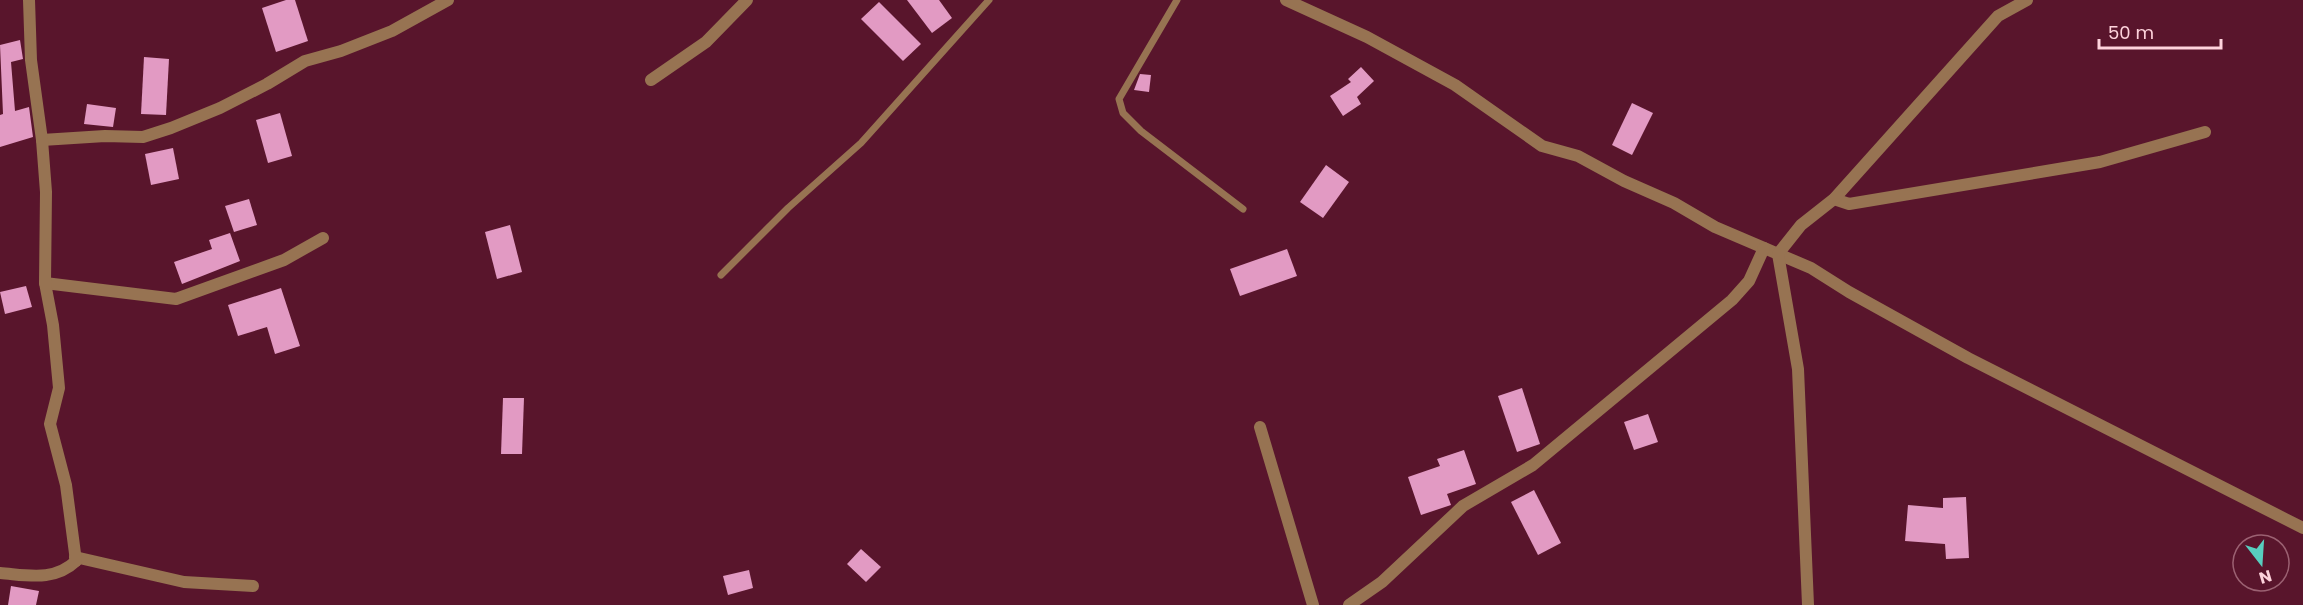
<svg xmlns="http://www.w3.org/2000/svg" width="2303" height="605" viewBox="0 0 2303 605" font-family="Poppins,sans-serif">
<style>
.building{fill:#e29ac3}
.lines{fill:none;stroke-linecap:round;stroke-linejoin:round}
.service{stroke:#977352;stroke-width:7}
.minor{stroke:#977352;stroke-width:12}
</style>
<rect width="100%" height="100%" fill="#59152c"/>
<!-- building -->
<g class="building">
<path d="M286,0H295L308,41L276,52L262,8Z"/>
<path d="M907,0H939L952,18L932,33Z"/>
<path d="M879,2L921,44L903,61L861,19Z"/>
<path d="M20,40L23,59L11,62L15,111L29,107L33,137L0,147V115L3,114L0,45Z"/>
<path d="M144,57L169,59L166,115L141,114Z"/>
<path d="M1361,67L1374,81L1357,97L1361,104L1343,116L1330,96L1351,82L1348,79Z"/>
<path d="M1140,74L1151,75L1149,92L1134,90Z"/>
<path d="M1632,103L1653,113L1632,155L1612,145Z"/>
<path d="M87,104L116,108L113,127L84,124Z"/>
<path d="M280,113L292,156L268,163L256,120Z"/>
<path d="M173,148L179,179L151,185L145,154Z"/>
<path d="M1326,165L1349,182L1323,218L1300,202Z"/>
<path d="M249,199L257,225L234,232L225,206Z"/>
<path d="M510,225L522,272L497,279L485,232Z"/>
<path d="M230,233L240,261L182,284L174,262L212,249L209,240Z"/>
<path d="M1287,249L1297,276L1240,296L1230,269Z"/>
<path d="M26,286L32,307L5,314L0,292Z"/>
<path d="M281,288L300,346L275,354L267,327L238,336L228,305Z"/>
<path d="M1522,388L1540,444L1517,452L1498,396Z"/>
<path d="M503,398H524L522,454H501Z"/>
<path d="M1648,414L1658,442L1634,450L1624,422Z"/>
<path d="M1464,450L1476,484L1447,494L1451,505L1421,515L1408,477L1440,466L1437,459Z"/>
<path d="M1534,490L1561,543L1538,555L1511,502Z"/>
<path d="M1966,497L1969,558L1946,559L1945,544L1905,541L1908,505L1943,508V498Z"/>
<path d="M861,549L881,567L866,582L847,564Z"/>
<path d="M749,570L753,588L728,595L723,576Z"/>
<path d="M11,586L39,591L36,605H8Z"/>
</g>
<g class="lines">
<!-- service -->
<g class="service">
<path d="M1177,0L1119,99L1123,113L1141,131L1243,209"/>
<path d="M721,275L788,208L861,143L989,0"/>
</g>
<!-- minor -->
<g class="minor">
<path d="M1286,0L1367,37L1455,85L1542,146L1578,156L1624,181L1674,203L1715,227L1811,268L1849,292L1968,358L2303,528"/>
<path d="M651,80L706,42L747,0"/>
<path d="M42,140L105,136L143,137L171,128L220,108L267,84L305,61L341,51L392,31L448,0"/>
<path d="M1834,199L1849,204L2100,162L2205,132"/>
<path d="M45,283L176,299L284,260L323,238"/>
<path d="M1260,427L1313,605"/>
<path d="M76,561L75,557L184,582L253,586"/>
<path d="M0,573C27,575 54,582 76,561L66,485L50,424L59,388L53,325L45,283L46,192L42,140L31,60L29,0"/>
<path d="M1349,605L1382,582L1463,506L1533,465L1732,300L1749,281L1764,248"/>
<path d="M1808,605L1798,369L1778,254L1801,225L1834,199L1998,16L2027,0"/>
</g>
</g>
<!-- north arrow -->
<g transform="translate(2261 563) rotate(163)"><circle r="28" fill="#59152c" stroke="#9b6172" stroke-width="1.5"/>
<path d="M0-4.5L10 22L0 15L-10 22Z" fill="#58cebf"/>
<text y="-9" font-size="16" font-weight="bold" text-anchor="middle" fill="#fed3dc">N</text>
</g>
<!-- scale -->
<path d="M2099 39v9h122v-9" fill="none" stroke="#fed3dc" stroke-width="3"/>
<text x="2108" y="39" font-size="18" fill="#fed3dc" stroke="#59152c" stroke-width="4.5" paint-order="stroke">50 m</text>
</svg>
